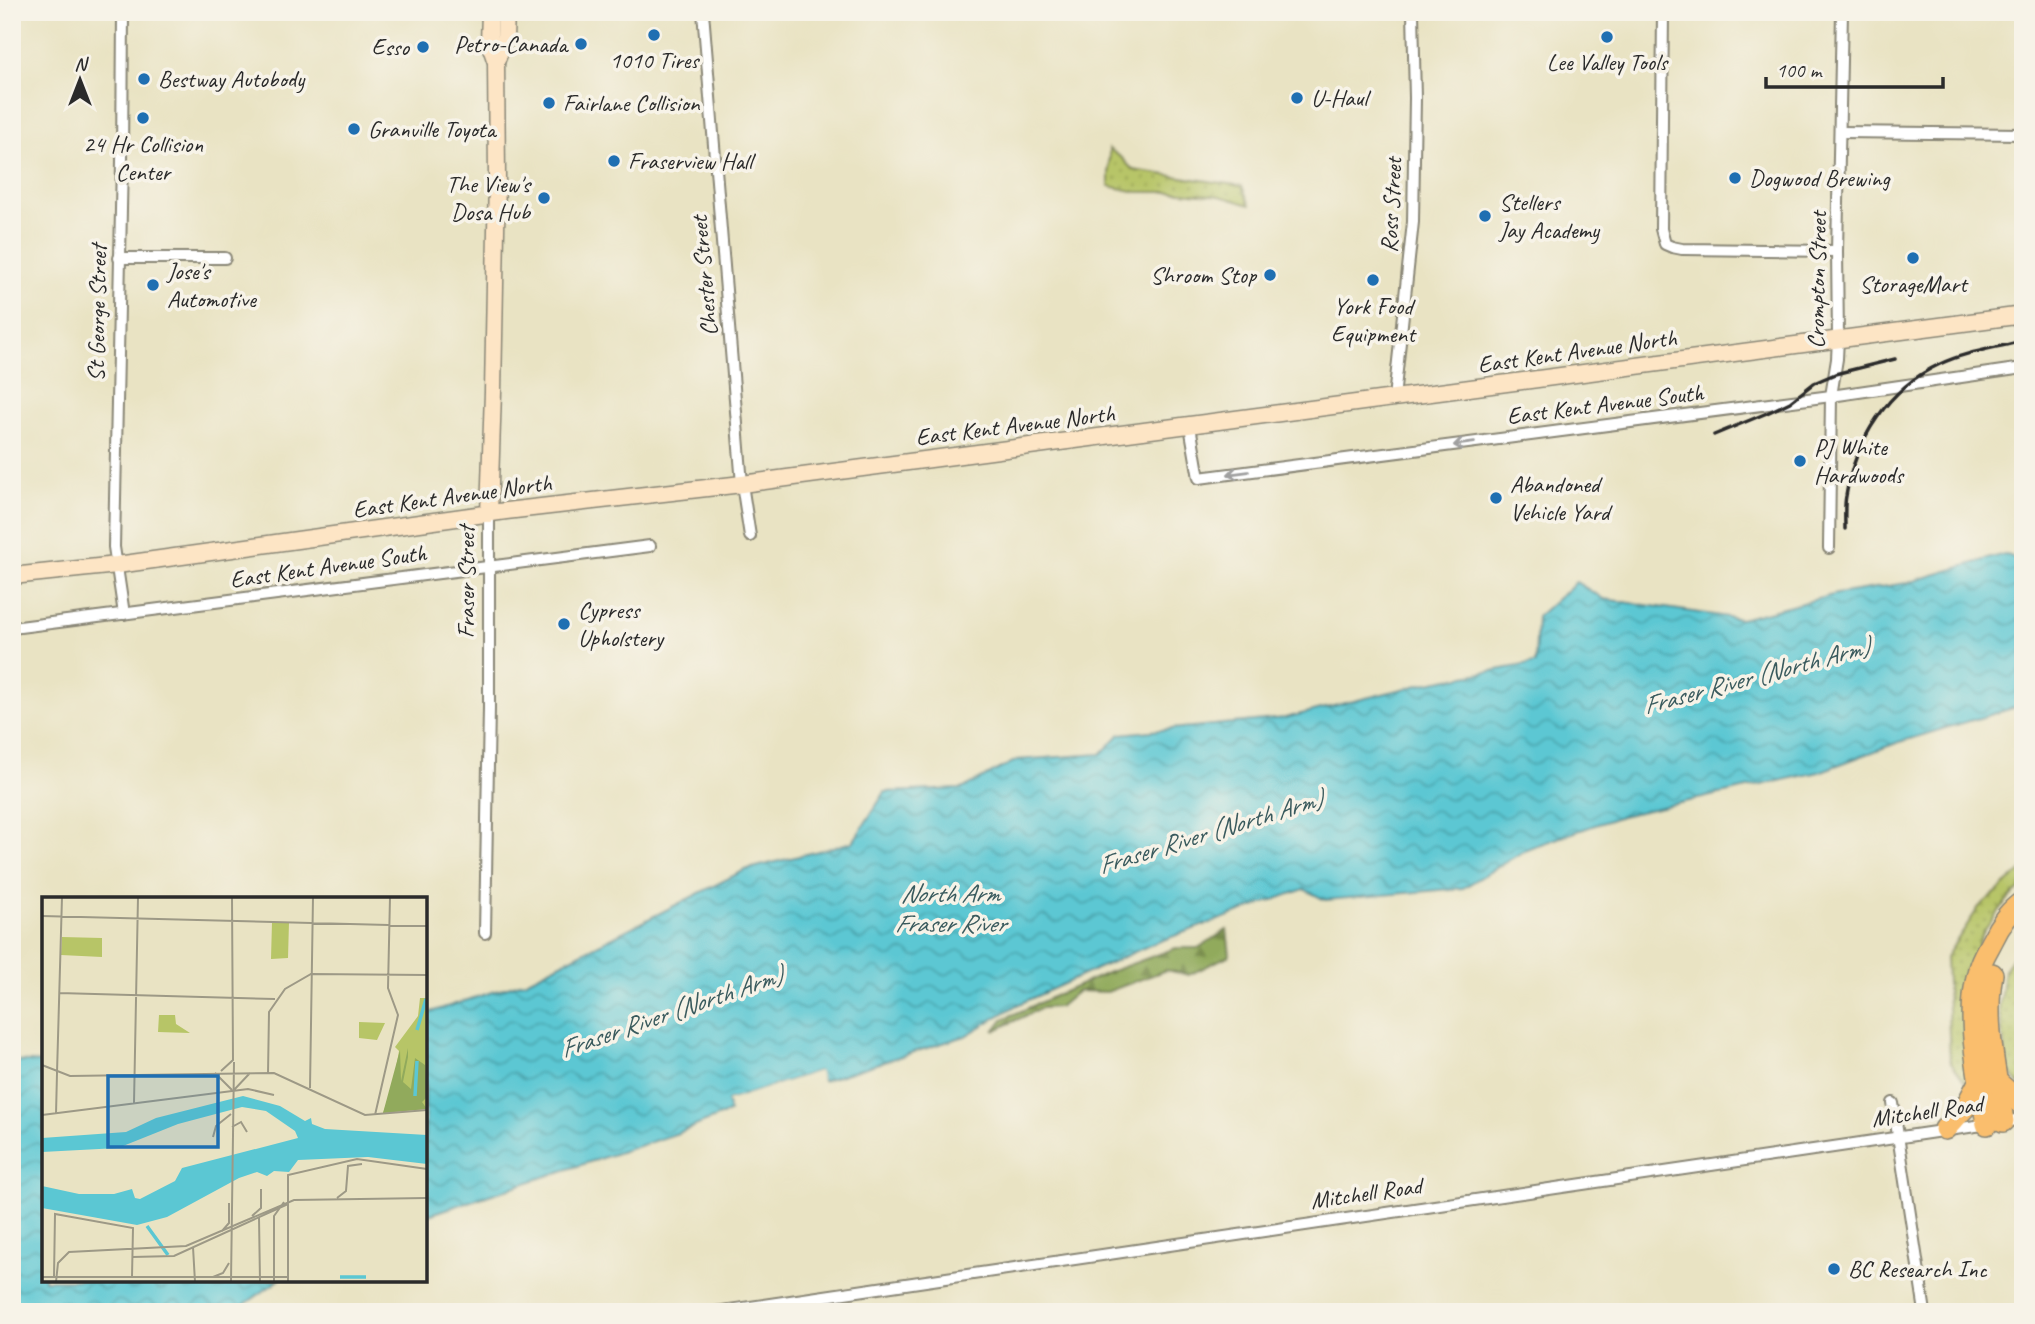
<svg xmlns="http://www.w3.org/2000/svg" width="2035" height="1324" viewBox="0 0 2035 1324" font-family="Caveat,sans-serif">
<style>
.green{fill:url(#green-dots);stroke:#717849;stroke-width:2}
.forest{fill:url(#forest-firs);stroke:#5e6a44;stroke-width:2}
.water{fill:url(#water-waves);stroke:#43797f;stroke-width:2}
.pier{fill:#e9e3c3}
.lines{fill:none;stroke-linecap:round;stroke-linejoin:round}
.street-casing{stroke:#8a8777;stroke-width:14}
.secondary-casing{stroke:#8a8777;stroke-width:19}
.highway-casing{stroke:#8a8777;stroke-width:24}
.street{stroke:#fff;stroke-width:10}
.secondary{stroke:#fde5c5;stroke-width:16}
.highway{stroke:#fabe6d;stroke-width:21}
.rail{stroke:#2b2b2b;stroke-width:3.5}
.oneway{stroke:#a0a0a0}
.poi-dot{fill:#1f6fb2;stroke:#f7f3e8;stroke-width:2.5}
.labels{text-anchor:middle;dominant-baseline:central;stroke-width:7;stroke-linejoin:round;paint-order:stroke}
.poi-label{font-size:24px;fill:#2b2b2b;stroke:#f7f3e8;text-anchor:start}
.street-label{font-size:24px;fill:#2b2b2b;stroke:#f7f3e8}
.water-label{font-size:26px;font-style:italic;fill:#395a5d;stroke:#f7f3e8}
.inset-river{fill:none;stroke:#5bc7d3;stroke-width:3.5}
.inset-road{fill:none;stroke:#9d9986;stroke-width:2}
.view{fill:#1f6fb2;fill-opacity:0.15;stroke:#1f6fb2;stroke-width:3.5}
.inset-edge{fill:none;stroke:#2b2b2b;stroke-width:3.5}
</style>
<defs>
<pattern id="green-dots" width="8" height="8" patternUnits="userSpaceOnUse" patternTransform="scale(1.75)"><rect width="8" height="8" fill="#b7c567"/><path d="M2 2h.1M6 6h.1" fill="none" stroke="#9ea95a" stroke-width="1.8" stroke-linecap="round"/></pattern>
<pattern id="forest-firs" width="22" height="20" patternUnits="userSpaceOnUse" patternTransform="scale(1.75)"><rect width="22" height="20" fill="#91aa5c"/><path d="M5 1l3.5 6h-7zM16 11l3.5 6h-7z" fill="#778b4c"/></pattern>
<pattern id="water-waves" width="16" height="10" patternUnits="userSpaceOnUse" patternTransform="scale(1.75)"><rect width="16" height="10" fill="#5bc7d3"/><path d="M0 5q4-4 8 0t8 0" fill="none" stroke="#4ba2ab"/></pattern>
</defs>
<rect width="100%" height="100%" fill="#f7f3e8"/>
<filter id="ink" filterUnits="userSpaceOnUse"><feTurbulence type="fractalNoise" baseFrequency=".0143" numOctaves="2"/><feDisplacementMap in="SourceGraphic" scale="14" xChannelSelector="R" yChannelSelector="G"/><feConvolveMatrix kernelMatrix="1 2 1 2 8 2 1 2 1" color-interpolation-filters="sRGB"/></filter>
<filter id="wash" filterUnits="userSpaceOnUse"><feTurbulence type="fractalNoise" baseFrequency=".00686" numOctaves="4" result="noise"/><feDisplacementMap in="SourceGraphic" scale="28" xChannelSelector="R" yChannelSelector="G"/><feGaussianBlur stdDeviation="1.57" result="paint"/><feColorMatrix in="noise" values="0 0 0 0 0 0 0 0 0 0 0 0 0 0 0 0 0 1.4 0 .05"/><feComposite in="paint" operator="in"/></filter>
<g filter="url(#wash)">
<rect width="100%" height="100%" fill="#e9e3c3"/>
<!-- green -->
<g class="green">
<path d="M1109,149L1122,158L1133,170L1242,186L1250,205L1220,196L1182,192H1137L1109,186Z"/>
<path d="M2023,870V886L2009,898L1984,931L1970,964L1966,1083L1950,1061L1946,957L1979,907Z"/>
<path d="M2023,939V1089L2008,1070L1999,1010L2004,970Z"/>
</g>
<!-- forest -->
<path class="forest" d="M1227,930L1230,955L1189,975L1166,970L1107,992L1078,991L1059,1007L1041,1008L994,1031L1003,1019L1109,972L1176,948H1198Z"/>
<!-- water -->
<g class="water">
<path d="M2004,554L2020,560L2023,559V705L1899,742L1819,772L1621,816L1529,848L1463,888L1325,900L1304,889L1152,944L1017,1005L965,1036L822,1081L818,1071L727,1101L730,1112L678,1133L425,1216V1014L526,981L745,870L853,842L885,792L962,789L1017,760L1101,754L1120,734L1285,718L1423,684L1535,663L1537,617L1576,582L1604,599L1741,619L1837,594L1907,583Z"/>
<path d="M12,1061L44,1063V1280H279L234,1312H12Z"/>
</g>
<!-- pier -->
<path class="pier" d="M819,1071L823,1085L820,1083L817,1075L731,1103L734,1112L732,1115L727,1101Z"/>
</g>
<g filter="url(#ink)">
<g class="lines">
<defs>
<g id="street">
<path d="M123,12L122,161L114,547L124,614"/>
<path d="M703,12L742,484L750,536"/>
<path d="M1663,12L1661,229L1665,244L1672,247L1682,249L1837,251"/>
<path d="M1840,132L2023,134"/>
<path d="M119,258H225"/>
<path d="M1394,398L1413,222L1415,98L1413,12"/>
<path d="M1190,426L1199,478L1831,396L2023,368"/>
<path d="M1829,548L1831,396L1837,359L1838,338L1837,251L1842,12"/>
<path d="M12,628L650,546"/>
<path d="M485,933L489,708V514"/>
<path d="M1893,1103L1925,1312"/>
<path d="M716,1312L2023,1119"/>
</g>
<g id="secondary">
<path d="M496,62L505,39L506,12"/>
<path d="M489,514L493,392L497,177L496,62L489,42L490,12"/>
<path d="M12,576L117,565L506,511L742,484L2023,315"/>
</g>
<g id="highway">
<path d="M1992,974C1983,1021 1996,1075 2003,1121"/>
<path d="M1998,1083L2023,1105"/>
<path d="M1987,1124C1979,1073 1965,1019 1979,969C1981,959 1988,949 1993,939C1999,926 2010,910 2023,902"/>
<path d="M1945,1129L1967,1105L1980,1080"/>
</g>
</defs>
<!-- street casing -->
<use href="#street" class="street-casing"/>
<!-- secondary casing -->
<use href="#secondary" class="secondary-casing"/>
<!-- highway casing -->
<use href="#highway" class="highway-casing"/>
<!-- street -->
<use href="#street" class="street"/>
<!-- secondary -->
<use href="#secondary" class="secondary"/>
<!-- highway -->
<use href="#highway" class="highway"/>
<!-- rail -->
<g class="rail">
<path d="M1714,435L1767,413L1790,402L1814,383L1835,374L1895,359"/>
<path d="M1845,529C1845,518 1844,506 1846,496C1855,440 1888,388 1940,364C1963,353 1989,349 2014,343"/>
</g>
</g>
<!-- one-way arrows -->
<defs><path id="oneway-shaft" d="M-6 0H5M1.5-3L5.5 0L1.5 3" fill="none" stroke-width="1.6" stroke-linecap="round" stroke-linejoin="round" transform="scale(1.75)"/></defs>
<g class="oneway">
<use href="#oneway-shaft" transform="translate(1464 444) rotate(173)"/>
<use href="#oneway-shaft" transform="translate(1238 473) rotate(173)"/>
</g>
</g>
<!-- markers -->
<g class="poi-dot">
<circle cx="654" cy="35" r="7"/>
<circle cx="1607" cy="37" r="7"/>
<circle cx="581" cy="44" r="7"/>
<circle cx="423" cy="47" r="7"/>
<circle cx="144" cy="79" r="7"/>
<circle cx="1297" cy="98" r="7"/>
<circle cx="549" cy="103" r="7"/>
<circle cx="143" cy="118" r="7"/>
<circle cx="354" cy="129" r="7"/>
<circle cx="614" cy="161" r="7"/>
<circle cx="1735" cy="178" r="7"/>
<circle cx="544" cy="198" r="7"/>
<circle cx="1485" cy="216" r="7"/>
<circle cx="1913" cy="258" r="7"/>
<circle cx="1270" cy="275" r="7"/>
<circle cx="1373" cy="280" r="7"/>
<circle cx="153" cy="285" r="7"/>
<circle cx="1800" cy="461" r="7"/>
<circle cx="1496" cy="498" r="7"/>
<circle cx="564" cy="624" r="7"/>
<circle cx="1834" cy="1269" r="7"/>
</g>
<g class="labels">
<!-- poi labels -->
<g class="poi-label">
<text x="567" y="44" text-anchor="end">Petro-Canada</text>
<text x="409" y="47" text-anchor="end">Esso</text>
<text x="654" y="60" text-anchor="middle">1010 Tires</text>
<text x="1607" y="62" text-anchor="middle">Lee Valley Tools</text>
<text x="158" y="79">Bestway Autobody</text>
<text x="1311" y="98">U-Haul</text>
<text x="563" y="103">Fairlane Collision</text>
<text x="368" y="129">Granville Toyota</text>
<text x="143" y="144" text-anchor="middle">24 Hr Collision<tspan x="143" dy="28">Center</tspan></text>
<text x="628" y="161">Fraserview Hall</text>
<text x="1749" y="178">Dogwood Brewing</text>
<text x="530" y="184" text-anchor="end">The View's<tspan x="530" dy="28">Dosa Hub</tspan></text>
<text x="1499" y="202">Stellers<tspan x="1499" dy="28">Jay Academy</tspan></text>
<text x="167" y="271">Jose's<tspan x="167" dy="28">Automotive</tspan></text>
<text x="1256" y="275" text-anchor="end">Shroom Stop</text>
<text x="1913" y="284" text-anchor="middle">StorageMart</text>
<text x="1373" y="306" text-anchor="middle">York Food<tspan x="1373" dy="28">Equipment</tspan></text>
<text x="1814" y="447">PJ White<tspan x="1814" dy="28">Hardwoods</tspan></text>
<text x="1510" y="484">Abandoned<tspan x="1510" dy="28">Vehicle Yard</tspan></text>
<text x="578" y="610">Cypress<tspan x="578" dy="28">Upholstery</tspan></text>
<text x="1848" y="1269">BC Research Inc</text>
</g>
<!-- street labels -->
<g class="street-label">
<text transform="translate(1391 205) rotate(-87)">Ross Street</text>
<text transform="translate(704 276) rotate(-95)">Chester Street</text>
<text transform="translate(1817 280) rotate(-89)">Crompton Street</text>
<text transform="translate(97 313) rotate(-89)">St George Street</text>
<text transform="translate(1577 351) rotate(-8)">East Kent Avenue North</text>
<text transform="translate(1605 404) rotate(-7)">East Kent Avenue South</text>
<text transform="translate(1015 425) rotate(-7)">East Kent Avenue North</text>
<text transform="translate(452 496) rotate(-8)">East Kent Avenue North</text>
<text transform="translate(328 566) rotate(-8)">East Kent Avenue South</text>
<text transform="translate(466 582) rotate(-90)">Fraser Street</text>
<text transform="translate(1927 1111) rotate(-8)">Mitchell Road</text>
<text transform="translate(1366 1193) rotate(-8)">Mitchell Road</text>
</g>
<!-- water labels -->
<g class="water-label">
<text transform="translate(1756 676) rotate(-15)">Fraser River (North Arm)</text>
<text transform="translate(1210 832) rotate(-17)">Fraser River (North Arm)</text>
<text x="950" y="893">North Arm<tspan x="950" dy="30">Fraser River</tspan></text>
<text transform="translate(671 1012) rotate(-19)">Fraser River (North Arm)</text>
</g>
</g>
<!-- overview -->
<g transform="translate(42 897)">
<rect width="385" height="385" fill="#e9e3c3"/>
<path d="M230,25H247L246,61L229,62ZM20,40L60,41V60L19,58ZM378,101H385V212L341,216L351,187L357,154L353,150L376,119ZM117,118H133L134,127L148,136L116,135ZM317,125L343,126L335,143L317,141Z" fill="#b7c567"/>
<path d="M366,151V160L361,185L369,192L373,161L383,168L385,200L380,205L385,212L341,216L358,153L359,184Z" fill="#91aa5c"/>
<path d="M201,199L238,209L263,224L269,221L270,227L283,232L385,238V267L326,260L256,263L247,275L232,274L225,279L215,275L197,281L125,320L95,328L0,311V289L37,297H72L90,292L93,301L98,302L133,284L140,271L256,241L253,234L224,214L200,210L136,227L76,251L0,255V241L84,235L114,221Z" fill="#5bc7d3"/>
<path class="inset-river" d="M375,133L384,102M373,199L375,164M105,329L126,358M298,380H324"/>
<path class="inset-road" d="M0,19L385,29M17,96L233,102M0,168L28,179L232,176L323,218L385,213M179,174L191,163L190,0M15,176L20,0M173,176L190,193M226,177L227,115L243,92L269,77L385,78M268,191L271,0M191,194L208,176M92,206L96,0M14,217L15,176M0,218L206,192L232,198M333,218L356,118L346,91L348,0M190,230L199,225L205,235M171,240L174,229L189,217M295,301L304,294L306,269L320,267M210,319L219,311V292M217,320L218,385M180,334L187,326V306M151,350L153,385M90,360L132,359L246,307M0,380H246V385M12,380L13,317L91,331L90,380M171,380L181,376L187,366M246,380V278L315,262L385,272M14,385L16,366L27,355L144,349L252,303L385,301M189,385L192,165M232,385V319L242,305"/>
<path class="view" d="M66,179H176V250H66Z"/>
<rect width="385" height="385" class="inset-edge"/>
</g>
<!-- margin -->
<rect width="2035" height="1324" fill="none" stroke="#f7f3e8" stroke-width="42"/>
<!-- north arrow -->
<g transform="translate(80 80)" stroke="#f7f3e8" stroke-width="5" paint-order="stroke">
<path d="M0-5L12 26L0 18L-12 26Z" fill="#2b2b2b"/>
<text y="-10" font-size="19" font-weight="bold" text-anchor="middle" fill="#2b2b2b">N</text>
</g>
<!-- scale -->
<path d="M1766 77v10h177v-10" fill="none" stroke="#2b2b2b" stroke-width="3.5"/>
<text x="1776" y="77" font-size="21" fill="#2b2b2b" stroke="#f7f3e8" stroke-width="5" paint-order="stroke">100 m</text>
</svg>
